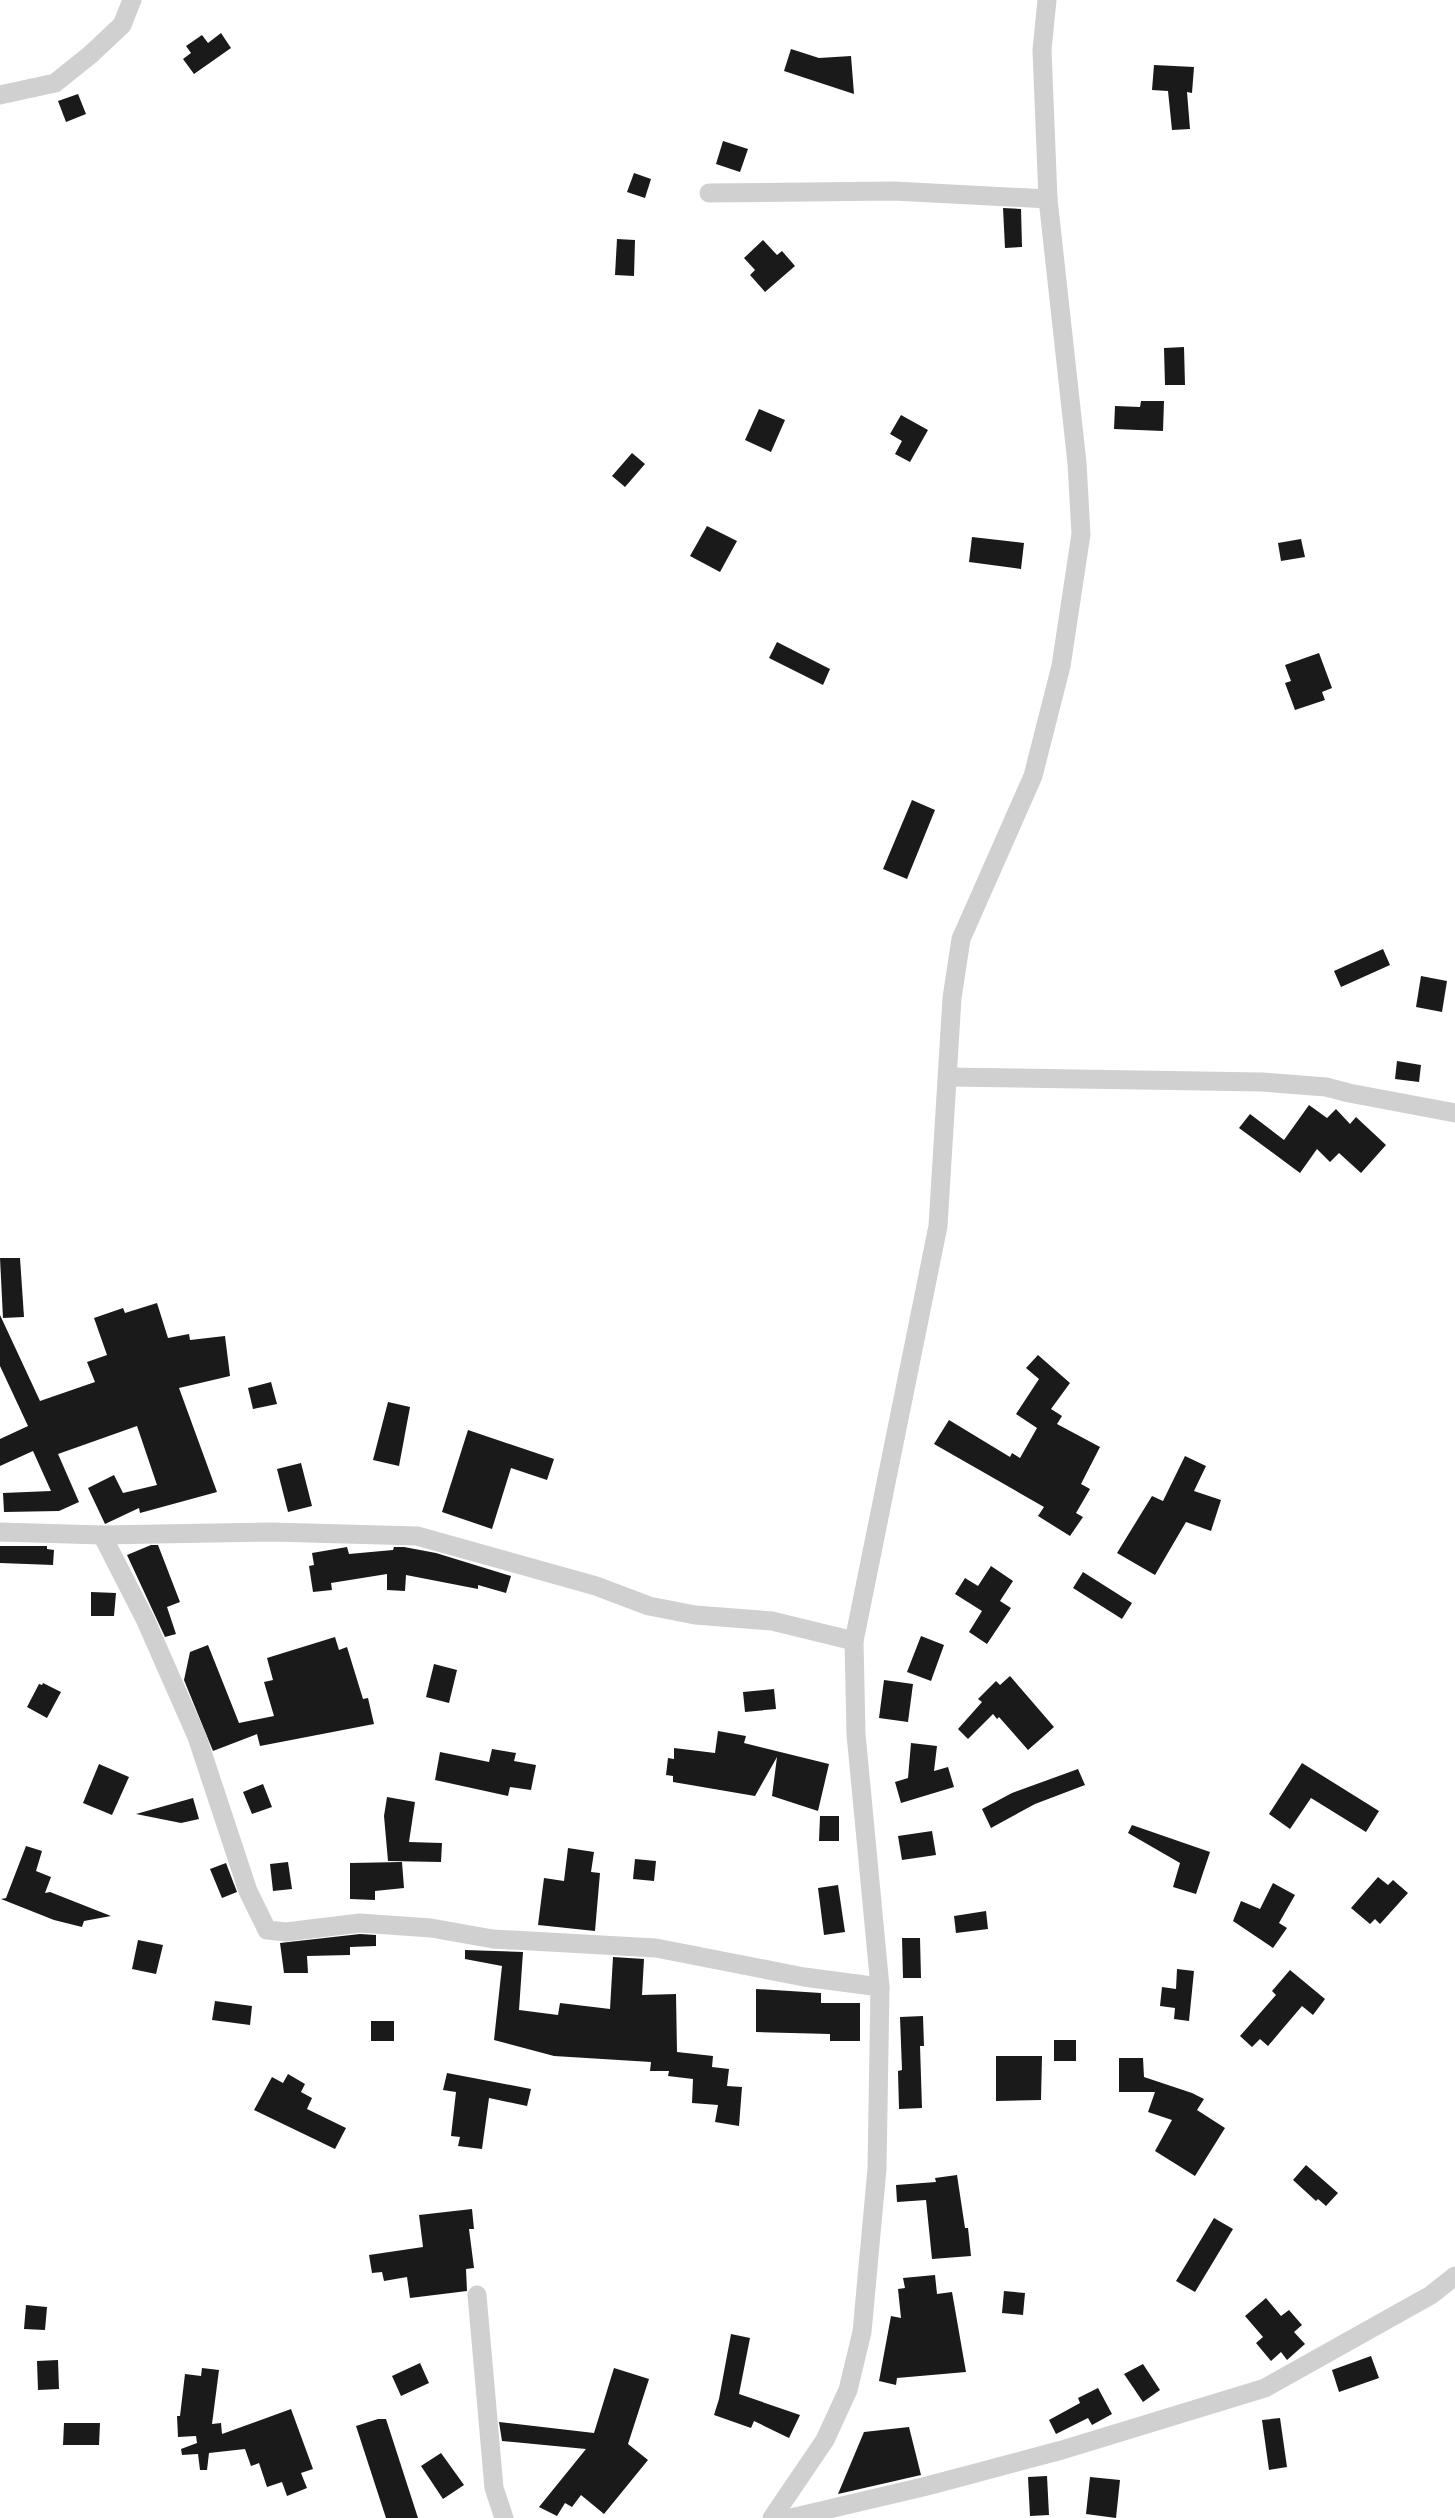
<svg xmlns="http://www.w3.org/2000/svg" width="1455" height="2518" viewBox="0 0 1455 2518" font-family="Signika,sans-serif">
<style>
.building{fill:#1a1a1a}
.lines{fill:none;stroke-linecap:round;stroke-linejoin:round}
.minor{stroke:#d0d0d0;stroke-width:19}
</style>
<rect width="100%" height="100%" fill="#fff"/>
<!-- building -->
<g class="building">
<path d="M221,33L231,48L194,74L183,59L191,53L186,46L202,35L208,43Z"/>
<path d="M791,49L819,58L851,56L854,94L784,71Z"/>
<path d="M1154,65L1194,67L1192,93L1187,92L1190,129L1172,130L1168,91L1152,90Z"/>
<path d="M78,94L86,114L66,122L58,101Z"/>
<path d="M723,141L748,149L740,172L716,164Z"/>
<path d="M634,173L651,179L645,198L627,192Z"/>
<path d="M1003,208L1021,209L1022,247L1005,248Z"/>
<path d="M617,239L635,240L634,276L615,275Z"/>
<path d="M763,240L777,255L782,251L795,266L765,292L750,275L755,270L744,258Z"/>
<path d="M1184,347L1185,385H1165L1164,348Z"/>
<path d="M1141,401H1164L1163,431L1114,429L1115,406L1140,407Z"/>
<path d="M759,409L785,420L771,452L745,440Z"/>
<path d="M901,415L928,430L910,462L895,454L902,441L890,434Z"/>
<path d="M632,453L645,464L625,487L612,476Z"/>
<path d="M707,526L737,541L720,572L690,556Z"/>
<path d="M972,537L1024,543L1021,569L969,562Z"/>
<path d="M1301,539L1305,557L1281,561L1278,543Z"/>
<path d="M777,642L830,669L823,685L769,658Z"/>
<path d="M1319,653L1332,688L1322,692L1325,700L1295,710L1285,683L1291,681L1285,665Z"/>
<path d="M912,800L935,810L907,879L883,869Z"/>
<path d="M1383,949L1390,965L1341,987L1334,971Z"/>
<path d="M1421,976L1447,981L1442,1012L1416,1007Z"/>
<path d="M1397,1061L1421,1065L1419,1082L1395,1079Z"/>
<path d="M1309,1105L1327,1118L1336,1109L1350,1124L1356,1117L1386,1145L1361,1173L1339,1153L1330,1162L1317,1149L1300,1173L1239,1128L1250,1114L1284,1140Z"/>
<path d="M0,1258H20L24,1317L3,1318Z"/>
<path d="M157,1303L168,1338L189,1334L190,1340L225,1336L230,1376L179,1388L217,1492L140,1513L139,1508L105,1524L88,1488L114,1475L123,1493L157,1485L137,1426L58,1454L79,1502L59,1511L4,1512L3,1493L51,1491L33,1451L0,1466V1439L28,1426L0,1366V1315L40,1401L95,1382L87,1362L107,1355L94,1318L123,1308L125,1313Z"/>
<path d="M1038,1355L1070,1383L1051,1409L1062,1416L1057,1424L1100,1447L1081,1484L1090,1489L1076,1513L1083,1517L1070,1536L1038,1516L1044,1507L934,1444L949,1420L1010,1457L1012,1453L1020,1458L1037,1428L1016,1414L1039,1379L1026,1368Z"/>
<path d="M271,1382L277,1404L253,1409L248,1388Z"/>
<path d="M388,1402L410,1407L399,1466L373,1460Z"/>
<path d="M468,1430L554,1459L547,1480L511,1468L492,1529L442,1512Z"/>
<path d="M1185,1456L1206,1466L1194,1491L1221,1500L1211,1531L1186,1522L1155,1575L1117,1553L1152,1496L1163,1501Z"/>
<path d="M301,1463L312,1506L288,1512L277,1469Z"/>
<path d="M151,1545H158L180,1602L167,1607L176,1634L165,1637L127,1555Z"/>
<path d="M0,1546H47V1549L54,1550L53,1565L0,1563Z"/>
<path d="M347,1547L349,1554L393,1550L394,1547H404L436,1553L511,1576L506,1593L478,1585V1589L406,1575L405,1591L387,1590V1574L331,1583L332,1590L313,1592L309,1566L314,1565L312,1553Z"/>
<path d="M991,1566L1013,1581L1000,1601L1011,1608L987,1644L969,1632L982,1611L955,1594L965,1578L978,1586Z"/>
<path d="M1083,1572L1132,1603L1122,1619L1073,1588Z"/>
<path d="M91,1592L116,1593L114,1616H91Z"/>
<path d="M921,1636L944,1645L931,1681L907,1672Z"/>
<path d="M335,1637L339,1650L347,1647L363,1699L368,1698L374,1724L260,1746L257,1734L213,1751L184,1680L190,1652L208,1645L239,1723L274,1716L264,1682L273,1680L267,1658Z"/>
<path d="M434,1664L457,1670L449,1703L426,1697Z"/>
<path d="M1010,1676L1054,1727L1028,1750L999,1717L997,1719L993,1714L968,1739L958,1729L982,1702L978,1699L996,1681L1000,1685Z"/>
<path d="M884,1680L913,1684L908,1722L879,1718Z"/>
<path d="M43,1683L61,1692L47,1718L27,1707L39,1684L42,1685Z"/>
<path d="M774,1689L776,1709L745,1712L743,1692Z"/>
<path d="M718,1731L746,1736L744,1743L829,1764L818,1811L772,1796L777,1757L755,1796L673,1782V1776L666,1775L668,1758L674,1759V1748L715,1753Z"/>
<path d="M911,1743L937,1746L934,1771L948,1767L954,1787L901,1803L895,1782L908,1778Z"/>
<path d="M492,1749L516,1753L514,1761L536,1765L531,1790L510,1787L508,1796L435,1780L440,1752L489,1762Z"/>
<path d="M1302,1763L1379,1811L1366,1832L1311,1798L1290,1829L1269,1814Z"/>
<path d="M99,1764L129,1777L112,1815L83,1803Z"/>
<path d="M1078,1769L1085,1785L1035,1804L991,1828L982,1809L1012,1793Z"/>
<path d="M263,1784L272,1807L252,1814L243,1792Z"/>
<path d="M387,1797L415,1802L409,1842L442,1843L441,1862L388,1861L384,1816Z"/>
<path d="M193,1798L199,1819L181,1823L136,1814Z"/>
<path d="M820,1816H839V1841H819Z"/>
<path d="M1132,1825L1210,1852L1196,1894L1173,1887L1180,1863L1128,1833Z"/>
<path d="M932,1831L936,1855L902,1860L898,1836Z"/>
<path d="M26,1846L42,1851L36,1871L51,1877L45,1893L50,1892L111,1916L84,1921L82,1927L54,1920L1,1899L6,1898Z"/>
<path d="M568,1848L594,1852L591,1872L600,1873L595,1931L538,1925L544,1878L564,1881Z"/>
<path d="M635,1859L656,1861L654,1881L633,1879Z"/>
<path d="M288,1862L292,1889L273,1891L270,1864Z"/>
<path d="M402,1862L404,1888L375,1891V1900L350,1899V1863Z"/>
<path d="M226,1863L237,1892L222,1898L210,1869Z"/>
<path d="M1378,1877L1388,1885L1393,1880L1408,1893L1380,1924L1375,1919L1370,1924L1351,1908Z"/>
<path d="M1273,1883L1295,1895L1279,1923L1287,1928L1273,1948L1233,1921L1241,1901L1260,1909Z"/>
<path d="M838,1885L845,1932L824,1935L818,1888Z"/>
<path d="M986,1911L988,1929L956,1933L954,1916Z"/>
<path d="M360,1934L376,1935V1946L350,1947V1955L307,1956L308,1973H284L280,1943Z"/>
<path d="M902,1938H920L921,1978H903Z"/>
<path d="M138,1940L163,1945L156,1974L132,1969Z"/>
<path d="M465,1950L523,1952L519,2010L558,2015L560,2003L610,2009L613,1957L644,1959L642,1995L676,1994L677,2052L713,2056L712,2067L729,2069L727,2086L742,2087L739,2126L715,2122L718,2105L692,2103L693,2079L668,2076L669,2071H650L651,2062L554,2056L494,2040L502,1966L465,1959Z"/>
<path d="M1177,1969L1194,1971L1189,2021L1174,2019L1175,2008L1160,2006L1162,1987L1176,1989Z"/>
<path d="M1290,1970L1325,1999L1313,2015L1302,2006L1268,2046L1260,2039L1252,2047L1240,2036L1276,1995L1272,1991Z"/>
<path d="M756,1989L821,1993V2003H860V2041H830V2034L756,2032Z"/>
<path d="M215,2001L252,2006L250,2025L212,2020Z"/>
<path d="M923,2016L924,2046H920L922,2108L899,2109L898,2071L902,2070L900,2017Z"/>
<rect x="371" y="2021" width="23" height="20"/>
<rect x="1054" y="2040" width="22" height="21"/>
<path d="M996,2056H1042L1041,2100L996,2101Z"/>
<path d="M1119,2058H1143L1144,2077L1192,2093L1204,2099L1197,2110L1225,2128L1195,2176L1155,2151L1172,2120L1148,2112L1155,2092H1119Z"/>
<path d="M447,2073L531,2089L527,2106L489,2098L482,2149L458,2146L460,2137L451,2136L456,2092L443,2090Z"/>
<path d="M288,2074L305,2084L301,2092L312,2098L307,2109L346,2128L335,2149L254,2110L272,2077L283,2083Z"/>
<path d="M1306,2165L1338,2193L1326,2206L1318,2199L1316,2201L1293,2180Z"/>
<path d="M957,2175L965,2228H968L971,2256L932,2259L926,2200L897,2202L896,2185L936,2182L935,2178Z"/>
<path d="M472,2209L474,2229H469L474,2268L466,2269L467,2291L410,2298L407,2277L384,2281L382,2272L372,2273L369,2255L423,2247L419,2215Z"/>
<path d="M1214,2218L1233,2229L1195,2292L1176,2281Z"/>
<path d="M935,2275L937,2294L952,2292L966,2372L897,2378L896,2385L879,2381L891,2316L901,2318L898,2289L905,2288L903,2278Z"/>
<path d="M1004,2291L1025,2293L1023,2315L1002,2313Z"/>
<path d="M1266,2298L1281,2316L1289,2310L1302,2325L1294,2332L1305,2344L1287,2360L1281,2352L1271,2361L1256,2343L1263,2337L1245,2316Z"/>
<path d="M26,2305L47,2307L45,2330L24,2329Z"/>
<path d="M731,2334L750,2338L739,2394L800,2415L789,2438L754,2421L751,2428L714,2415L719,2399Z"/>
<path d="M1371,2356L1379,2378L1339,2392L1332,2370Z"/>
<path d="M58,2360L59,2389L38,2390L37,2361Z"/>
<path d="M420,2363L429,2383L401,2396L392,2376Z"/>
<path d="M1143,2364L1160,2390L1143,2402L1124,2374Z"/>
<path d="M202,2368L219,2370L212,2424L221,2423L222,2434L291,2409L313,2469L301,2473L307,2488L287,2496L282,2482L267,2487L259,2463L251,2466L245,2449L209,2453L207,2470H200L198,2454L182,2455L181,2449L197,2443L196,2436L178,2437L177,2416H180L185,2374L201,2376Z"/>
<path d="M614,2368L649,2379L628,2444L648,2460L604,2514L581,2495L572,2507L565,2503L557,2516L539,2507L586,2449L502,2441L499,2422L594,2433Z"/>
<path d="M1098,2388L1112,2414L1092,2425L1088,2418L1056,2434L1049,2420L1080,2403L1078,2398Z"/>
<path d="M1280,2418L1287,2467L1269,2470L1262,2420Z"/>
<path d="M378,2419H386L418,2518H386L356,2426Z"/>
<path d="M64,2423H100L99,2445H63Z"/>
<path d="M909,2427L921,2475L838,2494L864,2432Z"/>
<path d="M441,2453L464,2485L443,2499L421,2466Z"/>
<path d="M1047,2476L1049,2515L1030,2516L1028,2477Z"/>
<path d="M1090,2477L1120,2480L1116,2518L1086,2514Z"/>
</g>
<g class="lines">
<!-- minor -->
<g class="minor">
<path d="M0,95L55,83L90,55L122,25L132,0"/>
<path d="M709,193L894,191L1048,199"/>
<path d="M948,1077L1262,1082L1326,1087L1349,1093L1455,1113"/>
<path d="M0,1532L102,1535L272,1532L417,1536L596,1586L649,1606L695,1615L772,1621L854,1641"/>
<path d="M102,1535L145,1619L197,1737L248,1891L267,1930L286,1932L360,1923L431,1928L493,1939L656,1948L804,1977L880,1987"/>
<path d="M477,2295L494,2488L504,2518"/>
<path d="M772,2518L825,2440L848,2390L862,2332L877,2169L880,1987L856,1734L854,1641L938,1226L952,998L961,939L1033,776L1061,666L1081,534L1077,463L1048,199L1042,50L1047,0"/>
<path d="M791,2518L927,2486L1062,2450L1265,2388L1431,2295L1455,2276"/>
</g>
</g>
</svg>
